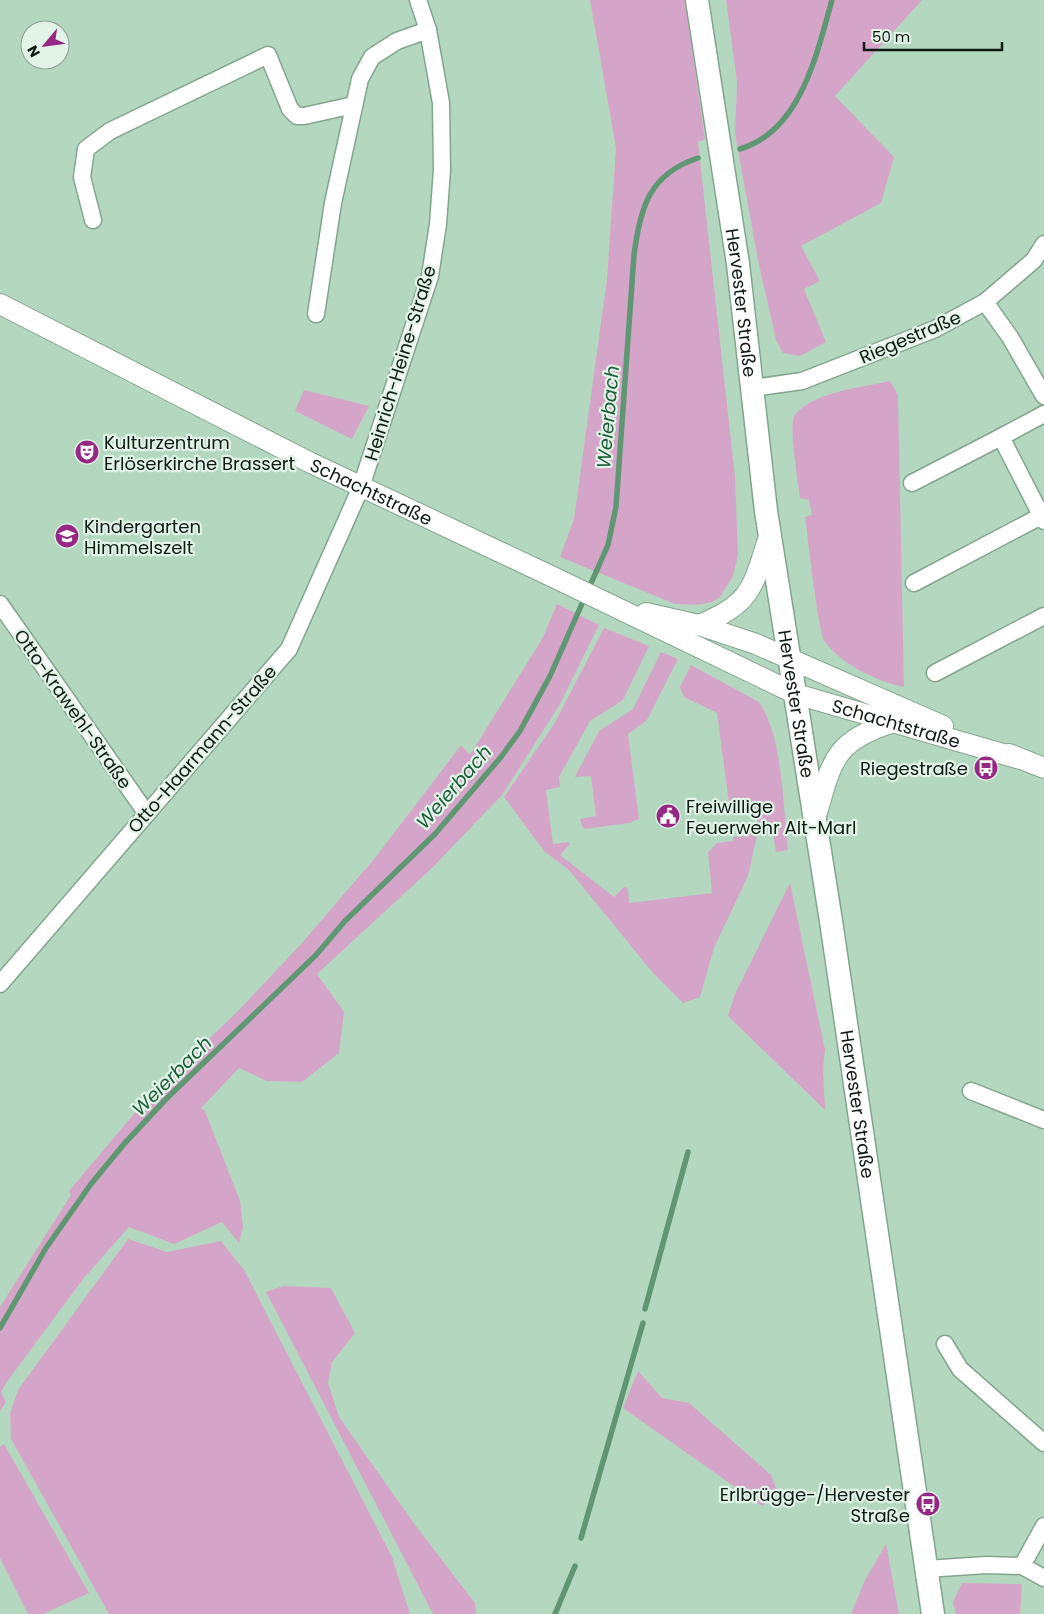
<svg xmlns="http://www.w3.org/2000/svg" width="1044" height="1614" viewBox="0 0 1044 1614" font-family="Poppins,sans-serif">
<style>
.green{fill:#d5a5c9}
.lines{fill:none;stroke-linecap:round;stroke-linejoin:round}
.stream{stroke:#5f9773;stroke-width:5.5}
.minor-casing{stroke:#83a58e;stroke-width:19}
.tertiary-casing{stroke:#83a58e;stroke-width:22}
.secondary-casing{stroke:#83a58e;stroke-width:25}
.minor{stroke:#fff;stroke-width:16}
.tertiary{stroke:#fff;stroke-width:20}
.secondary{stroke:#fff;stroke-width:22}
.labels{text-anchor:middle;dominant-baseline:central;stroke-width:4.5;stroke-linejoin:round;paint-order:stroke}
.street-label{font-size:18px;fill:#0e1b12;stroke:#e2f3e7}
.poi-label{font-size:18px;fill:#0e1b12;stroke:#e2f3e7;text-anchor:start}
.water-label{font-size:19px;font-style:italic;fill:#1d5e3a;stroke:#e2f3e7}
</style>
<rect width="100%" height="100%" fill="#b4d8bf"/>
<!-- green -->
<g class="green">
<path d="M590,0H685L705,140L698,142L735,477L738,555L733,576L720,597L712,602L696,605L675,604L560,557L574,519L607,279L616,148Z"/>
<path d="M726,0H922L835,96L894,157L881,203L801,246L820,281L804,289L826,342L800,356L783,353L776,340L758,260L735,134L737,82Z"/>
<path d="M890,381L898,395L904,687C878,682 841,664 825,642C818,633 808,537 805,517L812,515L809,500L800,498C798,484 789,427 794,417C808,392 865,387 890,381Z"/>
<path d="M304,390L369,406L352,439L295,411Z"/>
<path d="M557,604L599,625L559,706L502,795L433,867L317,974L344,1012L339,1053L302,1082L267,1081L239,1068L201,1108L205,1111L240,1201L243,1227L239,1243L222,1222L174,1244L129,1227L84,1278L6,1383L1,1392L6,1402L0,1411V1307L71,1195L69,1191L149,1096L237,1012L301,944L375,858L461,745L470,755L542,639Z"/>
<path d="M604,628L649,646L623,700L590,721L559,777L560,787L546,790L553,844L568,842L570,844L560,855L614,897L624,887L628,888L629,903L712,893L708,852L717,843L733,841V837L749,836V832L758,831L755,809L730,811L717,713L684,697L680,687L691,665L759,702C783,737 783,807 788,850L776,852L772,828L758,831L748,876L714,948L700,997L683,1003L653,973L569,870L544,851L504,797L554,724Z"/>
<path d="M661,652L678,659L647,720L628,734L639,819L629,823L585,829L582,826L580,819L596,816L591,776L575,777L599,731L633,709Z"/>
<path d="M790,883L825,1050L823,1068L825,1110L728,1016L735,994Z"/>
<path d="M128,1239L167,1252L221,1241L244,1270L392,1557L410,1614H109L11,1439L10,1413L18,1390Z"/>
<path d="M283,1286L331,1288L355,1333L332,1362L328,1383L339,1417L415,1525L475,1603L476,1614H433L266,1292Z"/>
<path d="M638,1371L662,1398L689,1403L771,1475L778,1492L762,1506L623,1408Z"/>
<path d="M4,1444L89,1593L43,1614H28L0,1558V1447Z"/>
<path d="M886,1544L899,1614H851L865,1580Z"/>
<path d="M962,1583L1022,1584L1020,1614H956L953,1602Z"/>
</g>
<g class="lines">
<!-- stream -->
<g class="stream">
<path d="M740,149C801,131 817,53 832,0"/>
<path d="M645,1309L688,1152"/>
<path d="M0,1328L46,1248L91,1184L124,1144L167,1098L316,955L345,921L435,834L501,757L520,731L550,676L608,545L616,507L634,255C640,208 649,174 698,158"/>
<path d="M581,1538L643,1323"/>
<path d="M555,1614L575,1566"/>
</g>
<defs>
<g id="minor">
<path d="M93,220L82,177L86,149L110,131L268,55L290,109L297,116H304L354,105"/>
<path d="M985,302L1010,337L1044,396"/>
<path d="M316,314L333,203L360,79L372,57L397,41L428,30"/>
<path d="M753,388L802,381L935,329L985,302L1034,260L1044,244"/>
<path d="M1044,414L1001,437L1044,521"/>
<path d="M912,483L1001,437"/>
<path d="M914,583L1041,516"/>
<path d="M0,604L147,814"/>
<path d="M935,673L1044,616"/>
<path d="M0,984L289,649L361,487L430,276L438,224L442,170L441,103L428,30L418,0"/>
<path d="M971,1091L1044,1120"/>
<path d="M945,1344L960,1369L1044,1443"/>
<path d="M1022,1566L1044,1526"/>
<path d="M926,1569L986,1565L1022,1566L1044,1578"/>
</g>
<g id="tertiary">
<path id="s1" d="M0,304L309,462L553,577L796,694L1020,759"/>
<path d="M646,613L699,625L756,644L943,726"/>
<path d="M699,625C754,603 753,585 770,533"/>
<path d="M1009,754L1044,768"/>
<path d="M815,819C832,764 831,742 891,723"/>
</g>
<g id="secondary">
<path id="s2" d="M697,0L738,264L766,511L831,921L933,1614"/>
</g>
</defs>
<!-- minor casing -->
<use href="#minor" class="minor-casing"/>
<!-- tertiary casing -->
<use href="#tertiary" class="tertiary-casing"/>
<!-- secondary casing -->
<use href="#secondary" class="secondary-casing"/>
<!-- minor -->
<use href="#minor" class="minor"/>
<!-- tertiary -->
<use href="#tertiary" class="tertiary"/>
<!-- secondary -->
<use href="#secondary" class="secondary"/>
</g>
<!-- icons -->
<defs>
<symbol id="theatre-disc" viewBox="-11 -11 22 22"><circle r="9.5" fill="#972785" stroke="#e2f3e7"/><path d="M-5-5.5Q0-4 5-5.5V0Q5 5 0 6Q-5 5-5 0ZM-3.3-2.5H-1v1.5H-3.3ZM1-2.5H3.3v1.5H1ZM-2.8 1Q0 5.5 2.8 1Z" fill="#fff"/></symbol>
<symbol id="school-disc" viewBox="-11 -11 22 22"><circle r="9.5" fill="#972785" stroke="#e2f3e7"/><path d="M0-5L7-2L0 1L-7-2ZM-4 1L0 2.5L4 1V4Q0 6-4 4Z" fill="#fff"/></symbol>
<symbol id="bus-disc" viewBox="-11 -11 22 22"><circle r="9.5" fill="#972785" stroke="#e2f3e7"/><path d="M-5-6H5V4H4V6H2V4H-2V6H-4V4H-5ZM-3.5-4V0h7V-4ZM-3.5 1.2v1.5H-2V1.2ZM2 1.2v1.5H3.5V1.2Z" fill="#fff"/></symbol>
<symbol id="civic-disc" viewBox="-11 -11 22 22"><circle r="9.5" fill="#972785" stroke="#e2f3e7"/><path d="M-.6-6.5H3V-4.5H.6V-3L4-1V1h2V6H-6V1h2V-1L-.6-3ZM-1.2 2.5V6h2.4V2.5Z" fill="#fff"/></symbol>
</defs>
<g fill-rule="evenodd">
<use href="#theatre-disc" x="73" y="438" width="28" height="28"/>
<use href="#school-disc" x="53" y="522" width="28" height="28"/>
<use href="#bus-disc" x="972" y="754" width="28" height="28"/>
<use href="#civic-disc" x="654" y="802" width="28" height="28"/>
<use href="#bus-disc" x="914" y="1490" width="28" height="28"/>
</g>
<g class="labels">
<!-- street labels -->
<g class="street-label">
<text stroke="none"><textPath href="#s2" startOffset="306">Hervester Straße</textPath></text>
<text transform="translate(910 337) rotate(-23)">Riegestraße</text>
<text transform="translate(400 363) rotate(-73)">Heinrich-Heine-Straße</text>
<text stroke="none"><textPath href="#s1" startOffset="416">Schachtstraße</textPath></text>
<text stroke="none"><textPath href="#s2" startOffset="711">Hervester Straße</textPath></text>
<text transform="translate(73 709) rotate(55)">Otto-Krawehl-Straße</text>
<text stroke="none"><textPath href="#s1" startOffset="991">Schachtstraße</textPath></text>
<text transform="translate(202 749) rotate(-49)">Otto-Haarmann-Straße</text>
<text stroke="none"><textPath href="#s2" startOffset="1116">Hervester Straße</textPath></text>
</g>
<!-- poi labels -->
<g class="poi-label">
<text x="104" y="442">Kulturzentrum<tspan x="104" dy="21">Erlöserkirche Brassert</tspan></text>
<text x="84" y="526">Kindergarten<tspan x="84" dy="21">Himmelszelt</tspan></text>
<text x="968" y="768" text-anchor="end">Riegestraße</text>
<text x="686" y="806">Freiwillige<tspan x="686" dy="21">Feuerwehr Alt-Marl</tspan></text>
<text x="910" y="1494" text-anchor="end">Erlbrügge-/Hervester<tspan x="910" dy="21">Straße</tspan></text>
</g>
<!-- water labels -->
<g class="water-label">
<text transform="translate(608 417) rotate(-85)">Weierbach</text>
<text transform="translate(454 787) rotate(-49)">Weierbach</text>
<text transform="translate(172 1076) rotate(-45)">Weierbach</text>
</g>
</g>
<!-- north arrow -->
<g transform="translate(45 45) rotate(241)"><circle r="24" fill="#e2f3e7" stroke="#8d9d92"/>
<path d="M0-4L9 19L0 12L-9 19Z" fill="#972785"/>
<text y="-8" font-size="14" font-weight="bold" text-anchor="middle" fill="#0e1b12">N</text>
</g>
<!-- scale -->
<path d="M864 42v8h138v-8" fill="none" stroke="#0e1b12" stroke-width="2.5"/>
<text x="872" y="42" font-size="15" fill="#0e1b12" stroke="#e2f3e7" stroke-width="4" paint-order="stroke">50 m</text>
</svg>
